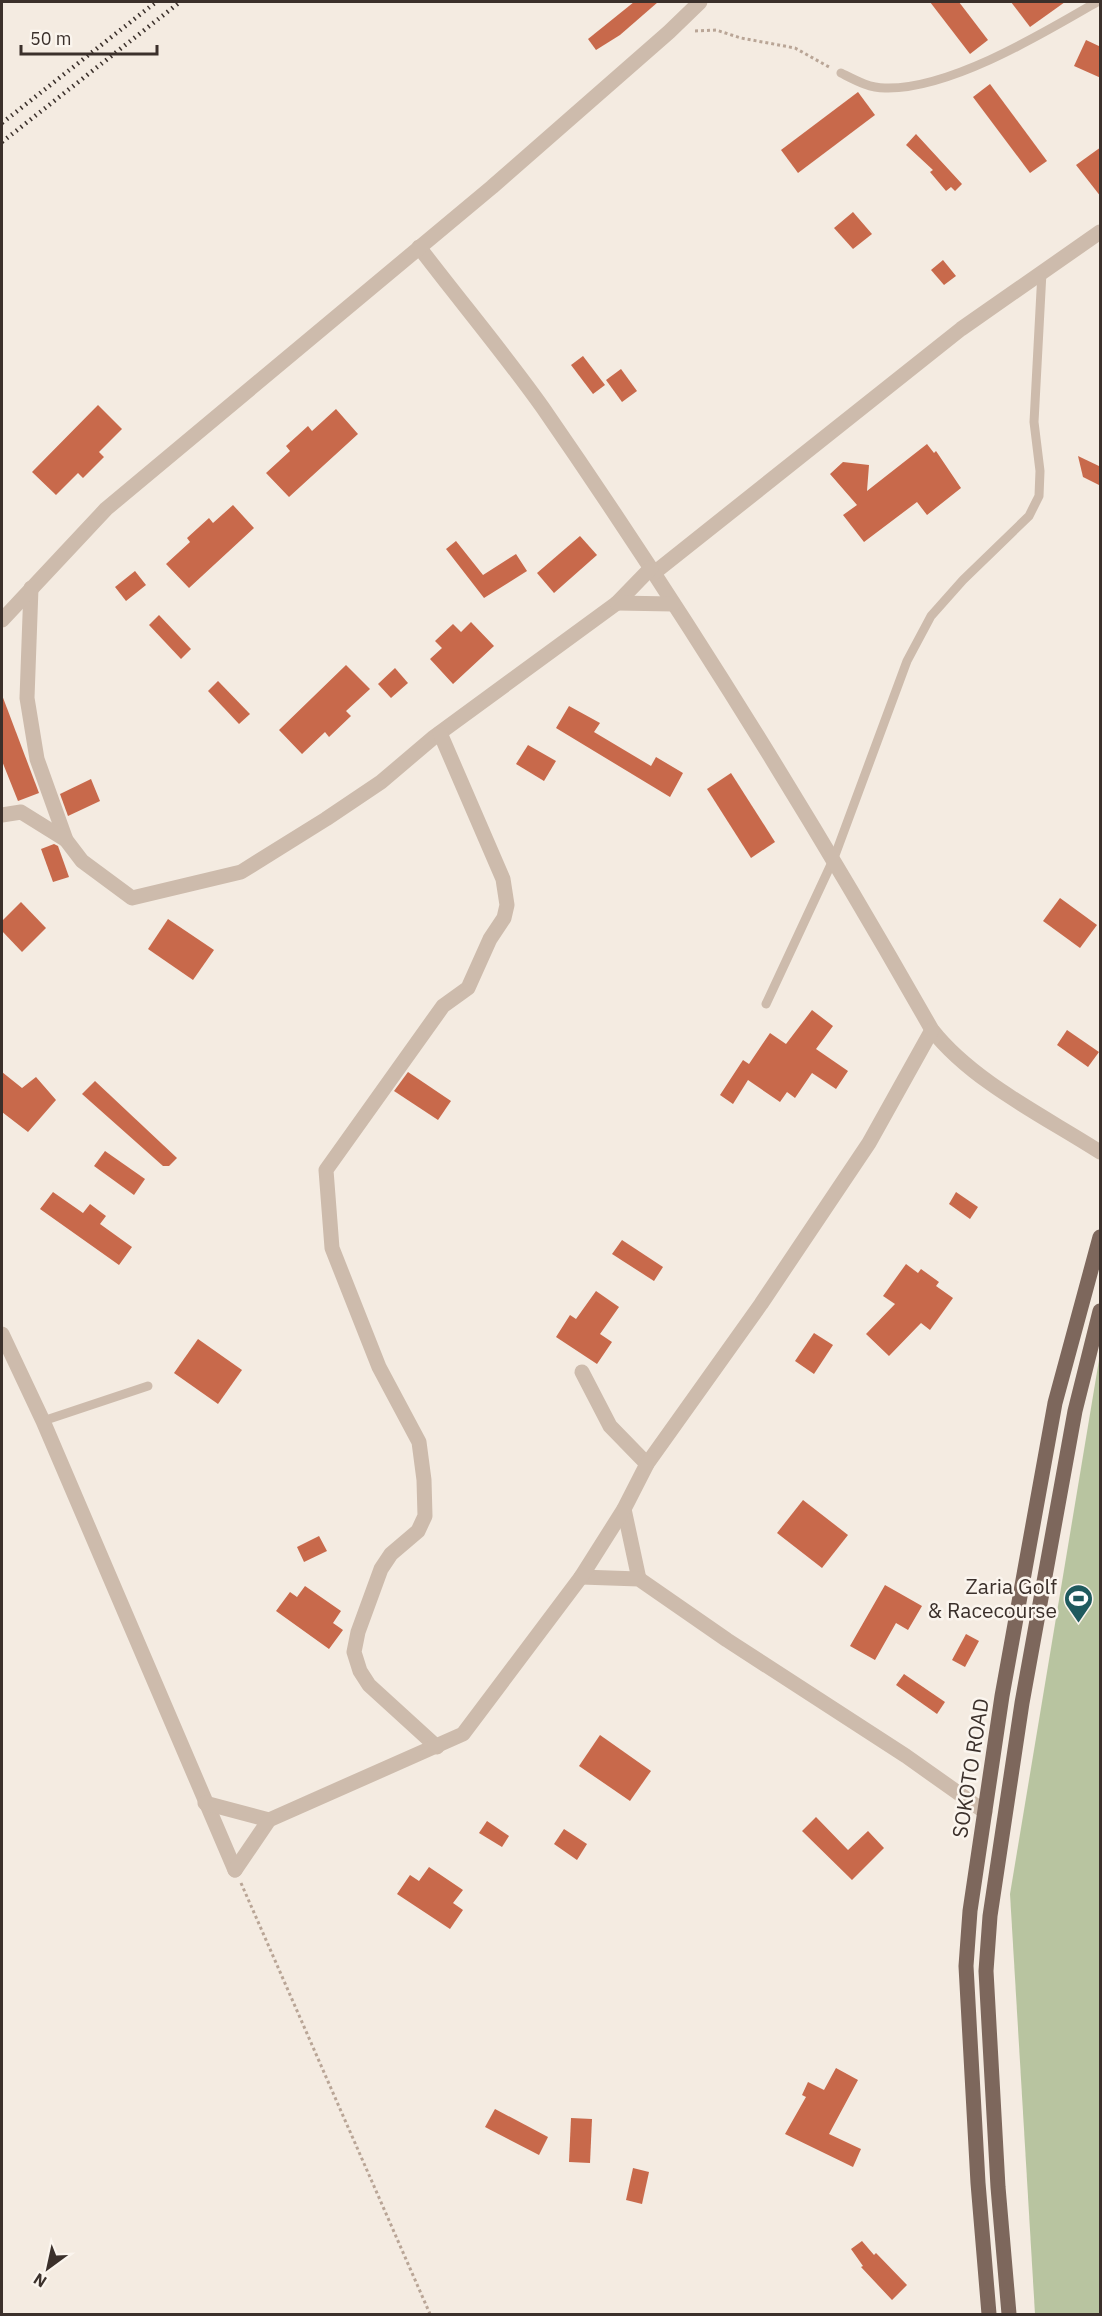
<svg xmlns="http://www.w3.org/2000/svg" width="1102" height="2316" viewBox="0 0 1102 2316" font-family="'IBM Plex Sans',sans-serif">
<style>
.green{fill:#b8c4a0}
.building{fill:#c8694b}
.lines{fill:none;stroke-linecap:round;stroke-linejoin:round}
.path{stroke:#b9a596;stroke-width:3;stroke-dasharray:3 3;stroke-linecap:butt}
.lane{stroke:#cdbbac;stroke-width:9}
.street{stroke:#cdbbac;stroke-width:15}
.primary{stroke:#7d675c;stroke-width:15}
.rail{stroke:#3b302b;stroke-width:4.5;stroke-dasharray:1.5 4.5;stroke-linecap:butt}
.labels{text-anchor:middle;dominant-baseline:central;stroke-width:5;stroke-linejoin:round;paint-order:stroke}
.poi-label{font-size:21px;fill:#3b302b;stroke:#fbf5ee;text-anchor:end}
.street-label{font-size:21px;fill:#3b302b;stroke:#fbf5ee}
</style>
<rect width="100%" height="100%" fill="#f4ebe1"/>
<!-- green -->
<path class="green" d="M1100,1354V2314H1035L1010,1894Z"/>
<!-- building -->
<g class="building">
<path d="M634,2H658L620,35L596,50L588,39Z"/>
<path d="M930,2H959L988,40L970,54Z"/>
<path d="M1011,2H1065L1030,27Z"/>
<path d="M1086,40L1101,47V78L1074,66Z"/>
<path d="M990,84L1047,161L1030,173L973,97Z"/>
<path d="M858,92L875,115L798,173L781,150Z"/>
<path d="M916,134L962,184L955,191L951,187L946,191L930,172L933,170L906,145Z"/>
<path d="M1101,147V197L1076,165Z"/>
<path d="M853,212L872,234L853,249L834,228Z"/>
<path d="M943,260L956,276L944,285L931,270Z"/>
<path d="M583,356L605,385L593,394L571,365Z"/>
<path d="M621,369L637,391L622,402L606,380Z"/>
<path d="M98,405L122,429L99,452L104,457L83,478L78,473L56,495L32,472Z"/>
<path d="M336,409L358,434L289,497L266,473L290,451L286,446L308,426L312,431Z"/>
<path d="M927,444L934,453L936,451L961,488L927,515L917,502L864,542L843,515L857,505L830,474L843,462L869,465L867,491Z"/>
<path d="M1078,456L1101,467V486L1083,477Z"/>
<path d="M233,505L254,528L189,588L166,564L190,542L187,538L209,518L213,523Z"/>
<path d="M580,536L597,555L554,593L537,573Z"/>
<path d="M456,541L483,575L516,554L527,571L484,598L446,549Z"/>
<path d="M135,571L146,585L126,601L115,587Z"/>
<path d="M159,615L191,649L181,659L149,625Z"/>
<path d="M471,622L494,646L453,684L430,659L442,648L435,641L453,624L461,632Z"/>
<path d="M346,665L370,689L346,711L351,716L329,737L325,732L302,754L279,730Z"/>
<path d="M395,668L408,683L391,698L378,684Z"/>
<path d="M218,681L250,714L239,724L208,691Z"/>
<path d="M2,695L39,793L18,801L2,761Z"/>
<path d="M569,706L600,723L594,732L651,766L656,757L683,773L670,797L556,728Z"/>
<path d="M528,745L556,761L544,781L516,764Z"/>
<path d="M731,773L775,842L751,858L707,789Z"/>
<path d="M91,779L100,801L68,816L60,794Z"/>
<path d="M54,844L58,846L69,877L53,882L41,849Z"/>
<path d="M1060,898L1097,925L1080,948L1043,921Z"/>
<path d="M21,902L46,928L22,952L2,931V921Z"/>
<path d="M168,919L214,950L193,980L148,949Z"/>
<path d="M812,1010L833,1026L816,1049L848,1071L836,1089L812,1073L795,1098L787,1092L780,1102L748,1080L733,1104L720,1095L743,1060L749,1064L770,1033L786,1044Z"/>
<path d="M1067,1030L1099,1052L1088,1067L1057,1045Z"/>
<path d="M2,1072L22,1088L36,1077L56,1100L28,1132L2,1112Z"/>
<path d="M408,1072L451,1101L438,1120L394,1091Z"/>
<path d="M95,1081L177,1158L169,1166H163L82,1094Z"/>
<path d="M105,1151L145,1179L134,1195L94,1166Z"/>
<path d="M53,1192L83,1213L90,1204L106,1216L100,1224L132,1247L119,1265L40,1209Z"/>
<path d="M956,1192L978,1207L970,1219L949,1204Z"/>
<path d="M622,1240L663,1267L654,1281L612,1254Z"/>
<path d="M906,1264L918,1273L921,1269L939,1282L936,1286L953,1298L930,1330L921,1323L889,1356L866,1334L895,1304L883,1296Z"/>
<path d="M596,1291L619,1307L600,1334L612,1342L597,1364L556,1337L570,1315L576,1319Z"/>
<path d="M814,1333L833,1345L814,1374L795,1361Z"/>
<path d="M198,1339L242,1370L218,1404L174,1373Z"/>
<path d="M803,1500L848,1535L822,1568L777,1533Z"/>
<path d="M319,1536L327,1551L304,1562L297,1547Z"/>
<path d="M885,1585L922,1606L908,1630L896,1623L875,1660L850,1646Z"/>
<path d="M305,1586L341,1611L333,1623L343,1630L329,1649L276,1611L290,1592L297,1597Z"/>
<path d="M966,1634L979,1641L965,1667L952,1660Z"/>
<path d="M904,1674L945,1702L937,1714L896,1685Z"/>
<path d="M600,1735L651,1771L630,1801L579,1766Z"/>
<path d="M816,1817L848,1850L868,1831L884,1848L852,1880L802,1831Z"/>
<path d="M487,1821L509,1836L502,1847L479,1833Z"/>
<path d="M564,1829L587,1844L577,1860L554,1844Z"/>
<path d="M429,1867L463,1890L453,1903L463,1910L450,1929L397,1894L410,1875L419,1881Z"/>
<path d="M836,2068L858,2080L829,2134L861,2149L853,2167L785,2134L806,2097L802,2095L808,2082L824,2090Z"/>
<path d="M495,2109L548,2137L539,2155L485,2127Z"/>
<path d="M571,2118L592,2119L590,2163L569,2162Z"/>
<path d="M633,2168L649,2172L642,2204L626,2200Z"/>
<path d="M862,2241L874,2255L876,2253L907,2285L892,2300L861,2267L863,2266L851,2249Z"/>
</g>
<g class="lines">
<!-- path -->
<g class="path">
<path d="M695,31L716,30L741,38L795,48L829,67"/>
<path d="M241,1883L430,2314"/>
</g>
<!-- lane -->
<g class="lane">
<path d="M841,73C855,80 869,88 885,88C949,90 1042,34 1097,2"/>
<path d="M766,1004L834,858L907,661L931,616L963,580L1029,516L1039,496L1040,471L1034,422L1042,272"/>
<path d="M43,1421L148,1386"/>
</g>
<!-- street -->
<g class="street">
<path d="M419,247C460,301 504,353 543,408C682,609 811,817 932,1030C973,1082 1044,1116 1100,1152"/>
<path d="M654,573L961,329L1100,232"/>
<path d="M31,588L27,698L37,759L66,840L82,861L132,898L241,872L326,819L381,782L434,737L617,603L651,568"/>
<path d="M617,603L673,604"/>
<path d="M2,620L106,509L492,187L669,32L700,2"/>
<path d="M2,815L21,812L66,840"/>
<path d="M2,1334L43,1421L235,1870"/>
<path d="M582,1372L610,1426L647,1464"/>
<path d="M624,1509L639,1579"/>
<path d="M581,1577L639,1579L727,1640L906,1756L985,1812"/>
<path d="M437,1747L369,1685L360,1671L354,1652L358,1632L381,1569L391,1554L418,1531L425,1516L424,1480L419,1442L379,1367L332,1248L326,1170L443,1006L468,988L490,939L504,918L507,905L503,879L440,733"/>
<path d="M205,1803L269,1820"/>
<path d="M235,1870L269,1820L463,1734L581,1577L624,1509L647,1464L761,1304L869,1143L932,1030"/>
</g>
<!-- primary -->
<g class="primary">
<path d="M989,2314L978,2183L966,1966L970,1911L1002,1696L1055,1403L1100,1237"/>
<path d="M1009,2314L998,2187L986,1971L990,1916L1022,1703L1075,1411L1100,1311"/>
</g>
<!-- rail -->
<g class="rail">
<path d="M2,123L156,2"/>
<path d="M2,142L180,2"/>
</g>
</g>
<!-- icons -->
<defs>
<symbol id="stadium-pin" viewBox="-11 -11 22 30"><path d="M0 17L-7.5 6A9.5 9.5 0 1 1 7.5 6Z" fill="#1f5a5e" stroke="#fbf5ee"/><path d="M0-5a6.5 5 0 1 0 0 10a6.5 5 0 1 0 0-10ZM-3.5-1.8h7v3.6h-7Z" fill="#fff"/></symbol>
</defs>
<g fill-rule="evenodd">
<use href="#stadium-pin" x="1062" y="1582" width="33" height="45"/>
</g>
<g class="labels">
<!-- poi labels -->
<g class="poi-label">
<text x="1057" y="1586">Zaria Golf<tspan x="1057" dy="24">&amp; Racecourse</tspan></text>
</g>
<!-- street labels -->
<g class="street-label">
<text transform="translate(970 1768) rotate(-81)">SOKOTO ROAD</text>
</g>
</g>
<!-- border -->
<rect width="1102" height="2316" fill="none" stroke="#3b302b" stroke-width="6"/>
<!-- north arrow -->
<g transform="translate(48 2268) rotate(213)" stroke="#fbf5ee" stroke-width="4.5" paint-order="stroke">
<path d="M0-4.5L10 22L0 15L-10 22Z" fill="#3b302b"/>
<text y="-9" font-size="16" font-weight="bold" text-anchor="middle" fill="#3b302b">N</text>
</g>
<!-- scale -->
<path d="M21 45v9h136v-9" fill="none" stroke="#3b302b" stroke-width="3"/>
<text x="30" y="45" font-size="18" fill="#3b302b" stroke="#fbf5ee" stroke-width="4.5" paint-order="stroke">50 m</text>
</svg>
